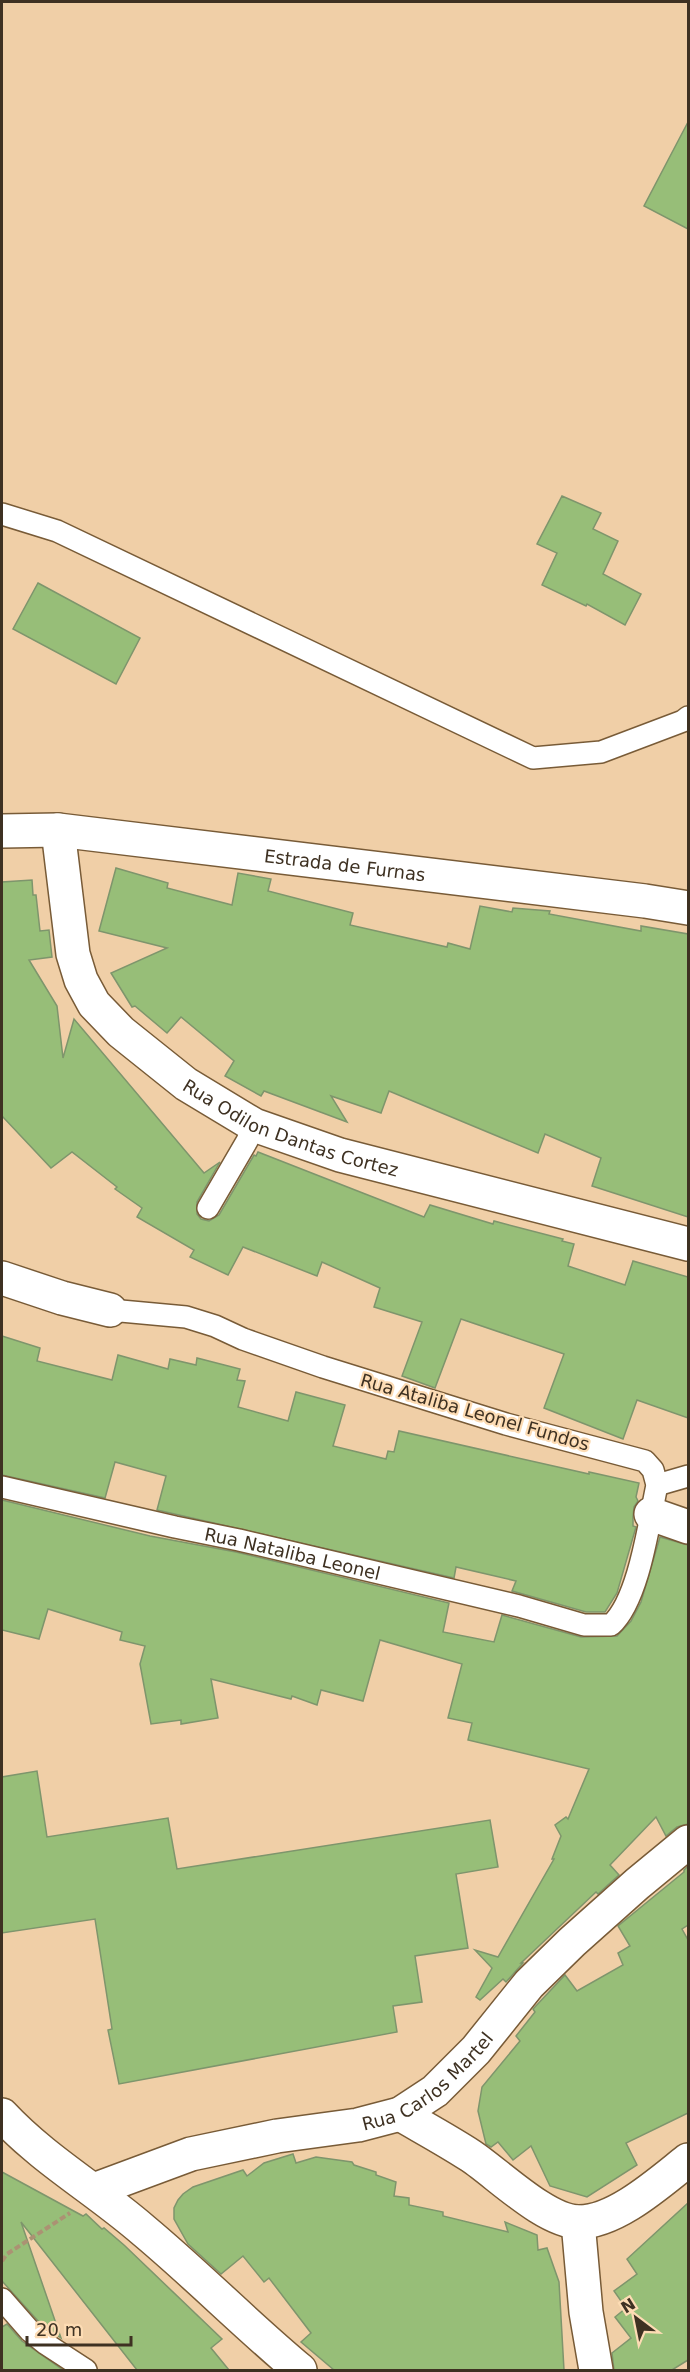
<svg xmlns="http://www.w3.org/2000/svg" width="690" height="2372" viewBox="0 0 690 2372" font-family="'DejaVu Sans',sans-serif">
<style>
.building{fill:#97be78;stroke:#7e956c;stroke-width:1.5}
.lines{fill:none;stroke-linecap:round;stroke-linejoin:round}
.service-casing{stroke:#785b37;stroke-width:24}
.minor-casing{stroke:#785b37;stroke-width:36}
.path{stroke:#ab9273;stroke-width:4;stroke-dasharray:6 3;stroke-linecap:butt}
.service{stroke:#fff;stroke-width:21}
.minor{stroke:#fff;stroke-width:33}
.labels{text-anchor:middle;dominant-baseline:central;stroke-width:4.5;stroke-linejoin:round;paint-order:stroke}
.street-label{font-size:18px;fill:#3e3122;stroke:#fddcb4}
</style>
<rect width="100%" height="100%" fill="#f0cfa7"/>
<!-- building -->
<g class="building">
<path d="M688,122V229L644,206Z"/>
<path d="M562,496L601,513L593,529L618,541L603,574L641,594L625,625L587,604L586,606L542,585L557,553L537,544Z"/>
<path d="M38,583L140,638L116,684L13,629Z"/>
<path d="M116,868L168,883L167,888L232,905L238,873L271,879L268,891L353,913L350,925L447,947L448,943L470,949L480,906L512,912L513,908L550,911L549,914L641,931V926L688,934V1217L592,1186L601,1158L545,1134L538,1153L389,1091L381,1113L331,1096L347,1122L264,1091L261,1096L225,1076L234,1061L181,1017L167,1033L135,1006L132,1007L111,973L167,948L99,931Z"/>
<path d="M32,880L33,895H36L40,931L49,930L52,957L29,960L57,1006L63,1058L74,1019L204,1173L220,1162L197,1202V1214L201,1219L209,1221L219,1215L254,1155L256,1156L258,1152L424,1217L430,1205L493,1224L494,1221L563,1239L562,1241L574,1244L568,1266L625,1285L633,1261L688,1277V1418L637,1400L623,1439L544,1408L564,1354L461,1319L435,1388L402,1376L422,1322L374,1307L380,1288L322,1262L317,1276L243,1247L228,1275L190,1257L194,1250L137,1217L142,1208L115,1189L117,1187L72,1152L51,1168L2,1116V882Z"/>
<path d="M2,1336L40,1348L37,1361L112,1380L118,1355L168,1369L170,1359L196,1365L197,1358L240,1369L237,1380L245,1381L238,1407L288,1421L296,1392L345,1405L333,1446L386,1459L388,1451L394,1452L399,1431L589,1474V1472L639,1483L636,1497L638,1501L634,1507L633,1517V1526L636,1527L617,1593L605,1612H586L512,1591L516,1581L456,1567L454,1578L157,1510L166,1476L115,1462L105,1498L2,1475Z"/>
<path d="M2,1500L150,1536L236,1552L449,1603L443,1632L494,1642L502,1615L581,1637L617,1636L631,1621L641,1602L660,1537L688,1545V1824L677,1827L666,1836L656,1817L610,1865L619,1875L598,1894L596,1892L521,1963H523L506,1982L503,1979L480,2000L476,1997L492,1968L475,1950L498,1957L554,1859H552L561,1836L555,1825L566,1817L568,1819L589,1769L468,1740L472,1723L448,1718L462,1664L380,1640L363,1701L321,1690L317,1705L292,1696L291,1699L211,1679L218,1718L181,1724V1720L151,1724L140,1664L145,1646L120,1640L122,1632L48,1609L39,1639L2,1630Z"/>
<path d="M37,1771L47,1837L168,1818L177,1869L490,1820L498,1867L456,1874L468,1948L415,1956L422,2002L393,2006L397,2032L119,2084L108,2030L112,2029L95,1919L2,1933V1777Z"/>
<path d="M688,1866V1925L682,1929L688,1940V2113L626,2143L637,2165L587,2197L550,2186L531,2146L513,2160L498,2142L491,2147L486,2144L478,2111L482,2087L520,2041L516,2036L535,2012L533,2009L565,1975L577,1991L623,1965L618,1953L630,1946L618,1926L684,1872V1870Z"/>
<path d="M293,2154L296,2163L316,2157L352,2162L354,2165L376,2172V2175L396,2182L394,2196L409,2198V2205L443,2212V2216L508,2232L505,2222L537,2235L538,2250L547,2248L559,2282L564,2370H334L301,2342L311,2333L269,2278L264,2282L243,2256L221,2274L188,2244L174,2219V2208L178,2200L183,2194L193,2187L243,2170L247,2176L264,2163Z"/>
<path d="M2,2172L83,2216L86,2214L102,2229L104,2228L124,2245L222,2339L211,2348L229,2370H137L21,2222L61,2338L39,2322L2,2281Z"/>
<path d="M688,2203V2360L672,2370H614L612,2353L631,2338L615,2317L626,2308L614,2291L637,2274L627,2259Z"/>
<path d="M7,2324L22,2341L63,2370H2V2327Z"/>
</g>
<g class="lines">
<defs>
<g id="service">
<path d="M2,514L57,531L533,758L601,752L683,721L688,717"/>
<path d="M208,1208L247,1141L254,1125"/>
<path d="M657,1485L688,1476"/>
<path id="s1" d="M2,1487L175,1527L239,1540L519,1606L584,1625H611C639,1600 649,1522 657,1485L653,1470L645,1461L506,1424L323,1367L243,1339L215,1326L186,1317L110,1310"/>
<path d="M2,2299L30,2331L46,2344L86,2370"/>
</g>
<g id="minor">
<path id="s2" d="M58,830L73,954L81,980L94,1004L121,1032L186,1084L254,1125L340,1155L688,1244"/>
<path id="s3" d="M2,831L58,830L645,901L688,908"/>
<path d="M2,1278L62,1298L110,1310"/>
<path d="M651,1514L688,1527"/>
<path d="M400,2114C424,2128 448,2141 471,2156C498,2174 546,2222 579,2222C616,2222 660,2182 688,2160"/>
<path d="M2,2115C44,2160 97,2190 143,2230C197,2275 246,2325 300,2370"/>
<path id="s4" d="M94,2190L191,2154L277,2136L358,2125L400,2114L435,2091L476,2050L529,1984L572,1942L637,1884L688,1842"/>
<path d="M578,2222L586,2312L596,2370"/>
</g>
</defs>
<!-- service casing -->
<use href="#service" class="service-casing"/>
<!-- minor casing -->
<use href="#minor" class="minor-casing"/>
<!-- path -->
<path class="path" d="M2,2261L7,2254L70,2213"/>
<!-- service -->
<use href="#service" class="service"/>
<!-- minor -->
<use href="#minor" class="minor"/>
</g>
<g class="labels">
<!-- street labels -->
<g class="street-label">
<text stroke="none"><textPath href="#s3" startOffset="345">Estrada de Furnas</textPath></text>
<text stroke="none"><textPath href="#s2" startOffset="416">Rua Odilon Dantas Cortez</textPath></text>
<text transform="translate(475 1412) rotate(16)">Rua Ataliba Leonel Fundos</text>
<text stroke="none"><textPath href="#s1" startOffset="298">Rua Nataliba Leonel</textPath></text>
<text stroke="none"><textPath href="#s4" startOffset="357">Rua Carlos Martel</textPath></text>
</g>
</g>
<!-- border -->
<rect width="690" height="2372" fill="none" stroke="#3e3122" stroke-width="6"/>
<!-- north arrow -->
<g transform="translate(636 2318) rotate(328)" stroke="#fddcb4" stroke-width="4.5" paint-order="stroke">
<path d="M0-4.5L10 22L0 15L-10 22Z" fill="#3e3122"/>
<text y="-9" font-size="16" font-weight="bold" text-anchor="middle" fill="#3e3122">N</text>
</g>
<!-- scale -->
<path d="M27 2336v9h104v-9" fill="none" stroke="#3e3122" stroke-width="3"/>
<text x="36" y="2336" font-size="18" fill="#3e3122" stroke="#fddcb4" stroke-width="4.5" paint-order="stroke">20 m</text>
</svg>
